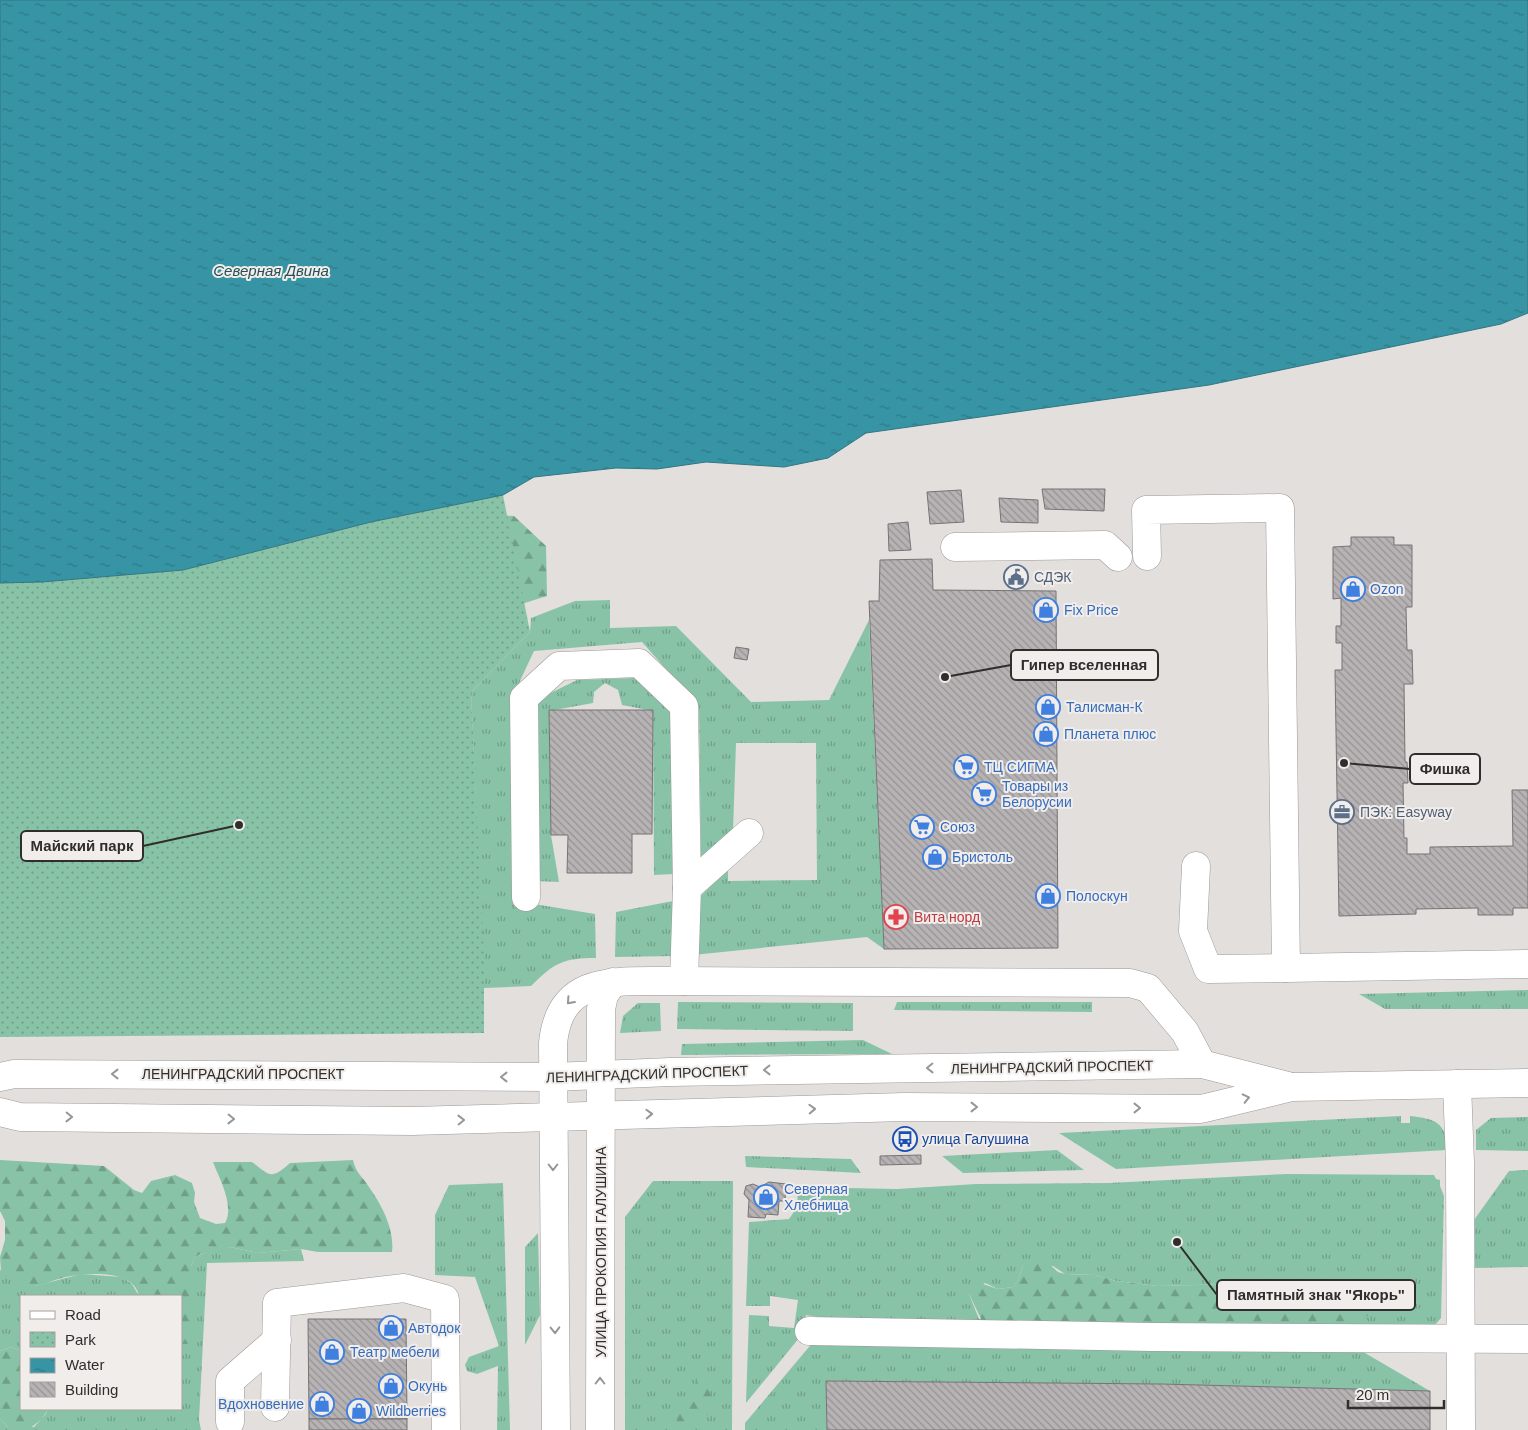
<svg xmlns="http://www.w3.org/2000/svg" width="1528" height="1430" viewBox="0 0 1528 1430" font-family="Helvetica,sans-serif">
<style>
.grass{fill:url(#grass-tufts);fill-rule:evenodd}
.forest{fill:url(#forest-firs)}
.park{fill:url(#park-dots)}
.water{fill:url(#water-ripples);stroke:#347581}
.building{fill:url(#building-back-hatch);stroke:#767374}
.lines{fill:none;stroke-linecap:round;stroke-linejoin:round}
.minor-casing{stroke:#9b9896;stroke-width:29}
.major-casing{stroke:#9b9896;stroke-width:29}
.minor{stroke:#fff;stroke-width:28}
.major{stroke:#fff;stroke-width:28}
.oneway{stroke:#979696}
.labels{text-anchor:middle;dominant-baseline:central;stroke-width:4;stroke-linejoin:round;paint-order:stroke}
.service-label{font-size:14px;fill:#4e5e75;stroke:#f0edea;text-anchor:start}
.shop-label{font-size:14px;fill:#366cbe;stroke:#f0edea;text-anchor:start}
.health-label{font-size:14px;fill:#be3a42;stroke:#f0edea;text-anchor:start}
.street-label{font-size:14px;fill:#2f2e2d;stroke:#f0edea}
.transit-label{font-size:14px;fill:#164399;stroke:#f0edea;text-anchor:start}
.water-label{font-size:15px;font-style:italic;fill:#275058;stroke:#f0edea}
.leader{fill:none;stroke:#2f2e2d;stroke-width:2}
.callout-dot{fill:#2f2e2d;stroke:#f0edea;stroke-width:2}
.callout{fill:#f0edea;stroke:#2f2e2d;stroke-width:2}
.callout-label{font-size:15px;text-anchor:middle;font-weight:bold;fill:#2f2e2d}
</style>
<defs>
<pattern id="grass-tufts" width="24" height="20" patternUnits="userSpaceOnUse" patternTransform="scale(1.25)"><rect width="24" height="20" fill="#89c3a7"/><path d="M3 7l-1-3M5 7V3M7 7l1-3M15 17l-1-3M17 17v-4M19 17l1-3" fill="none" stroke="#709f88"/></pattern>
<pattern id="forest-firs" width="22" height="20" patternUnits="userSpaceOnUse" patternTransform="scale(1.25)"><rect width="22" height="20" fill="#89c3a7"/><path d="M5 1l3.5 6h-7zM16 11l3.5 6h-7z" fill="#709f88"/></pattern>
<pattern id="park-dots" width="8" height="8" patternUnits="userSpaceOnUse" patternTransform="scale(1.25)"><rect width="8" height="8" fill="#89c3a7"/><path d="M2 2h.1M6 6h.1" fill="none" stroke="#709f88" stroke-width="1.8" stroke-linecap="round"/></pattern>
<pattern id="water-ripples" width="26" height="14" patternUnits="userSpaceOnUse" patternTransform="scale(1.25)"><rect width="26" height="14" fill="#3694a5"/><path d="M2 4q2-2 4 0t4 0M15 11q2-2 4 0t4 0" fill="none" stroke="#2e7987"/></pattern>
<pattern id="building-back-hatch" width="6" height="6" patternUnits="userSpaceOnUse" patternTransform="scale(1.25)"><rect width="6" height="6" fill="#b7b3b4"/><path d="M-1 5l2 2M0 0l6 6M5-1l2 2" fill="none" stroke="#959293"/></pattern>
</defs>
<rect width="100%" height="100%" fill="#e3dfdd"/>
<!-- grass -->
<g class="grass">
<path d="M610,600V628L676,626L751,702L829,700L869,620L884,949L867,937L693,955L694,903L728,868V881L817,880L816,743H736L733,831L701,865L699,706L642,642L534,651L511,700L534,904L595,914L596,958C563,958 554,963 531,986L484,988L471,692L530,632L531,618L575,601Z"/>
<path d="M634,678L675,715L673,874L654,875L653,711L622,705L618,690L605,683L594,692L593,703L549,711L551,835L559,882L535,881L534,701L577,680Z"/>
<path d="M673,901L675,956L615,957L616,912Z"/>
<path d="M1528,990V1009H1385L1359,994Z"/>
<path d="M678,1002L853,1003V1031L677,1029Z"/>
<path d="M897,1002H1092V1012L894,1010Z"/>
<path d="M638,1003H660L661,1031L620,1033L623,1016Z"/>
<path d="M863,1040L892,1054L681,1055L682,1044Z"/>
<path d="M1401,1116V1123H1410V1116C1436,1119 1446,1122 1447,1150L1116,1169L1059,1133Z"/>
<path d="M1528,1117V1151L1476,1150V1130L1491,1118Z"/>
<path d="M1057,1150L1084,1170L963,1173L942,1156Z"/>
<path d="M745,1156L851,1159L861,1173L746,1167Z"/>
<path d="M1528,1170V1267L1473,1268L1474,1220L1509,1171Z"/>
<path d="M1287,1174L1434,1175L1436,1179L1440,1180V1186L1444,1196L1441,1318L1430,1331L871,1326L806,1315L804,1332L746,1403L749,1315L769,1316V1326L794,1328L798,1300L770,1296V1306H746L749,1222L789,1219L798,1206L797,1187L897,1189L976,1184L1109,1183ZM1023,1265L1053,1266L1065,1274L1095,1275L1116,1281L1158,1286L1354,1281L979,1319L969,1294L985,1283L998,1289L1013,1287L1018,1280Z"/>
<path d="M653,1181H733L732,1430H625V1217Z"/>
<path d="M503,1183L510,1430H497L498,1366L477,1374L467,1371L465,1365L469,1357L499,1346L475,1277L435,1275V1215L449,1185Z"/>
<path d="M538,1233L540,1315L525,1345V1247Z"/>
<path d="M230,1247L258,1253L301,1249L304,1261L207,1263L199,1420L201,1430H0V1419L8,1427H34L45,1415L48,1409H181V1344H191V1266L195,1257L211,1250Z"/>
<path d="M0,1269L1,1271L35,1286L81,1274L122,1277L132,1284L139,1296H21V1351L11,1347L0,1351Z"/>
<path d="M814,1341L1353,1346L1430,1391L1161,1384L826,1381L827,1430H745V1423Z"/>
</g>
<!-- forest -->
<g class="forest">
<path d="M481,514L514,516L546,546L547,596L483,616Z"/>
<path d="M0,1160L104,1166L134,1190L142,1193L151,1181L175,1175L192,1183L195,1193L194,1202L200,1218L216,1224L225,1223C235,1206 219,1178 213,1162H252C270,1176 271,1180 290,1163L353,1160C355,1169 359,1174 364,1180C379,1200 395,1227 392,1252H318L301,1249L258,1253L230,1247L201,1254L195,1257L191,1266L192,1344H181V1296H139C134,1270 91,1273 71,1276C55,1278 39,1289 23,1286C13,1285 8,1278 1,1271L0,1257L5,1240V1221L0,1211Z"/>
<path d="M1038,1260L1047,1262L1058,1272L1065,1274L1095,1275L1116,1281L1158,1286L1354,1281L1368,1297L1369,1314L1356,1326L984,1325L969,1294L970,1285L977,1282L998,1289L1013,1287L1018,1280L1023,1265Z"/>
<path d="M11,1347L21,1351V1409H48L42,1419L29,1429L8,1427L0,1419V1351Z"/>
<path d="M701,1376L711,1395L714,1413L697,1418L690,1430H682L676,1419L686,1398Z"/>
</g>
<!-- park -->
<path class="park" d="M503,495L530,632L471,692L484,959V1033L0,1037V583L42,582L183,570L371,522Z"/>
<!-- water -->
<path class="water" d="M0,0H1528V313L1501,324L1209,385L866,433L828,458L784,467L706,462L657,469L616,468L534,477L503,495L371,522L183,570L42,582L0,583Z"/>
<!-- building -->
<g class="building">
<path d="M1042,489H1105L1104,511L1045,509Z"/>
<path d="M961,490L964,522L930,524L927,492Z"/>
<path d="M999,498L1038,500V523L1001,522Z"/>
<path d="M908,522L911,550L889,551L888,524Z"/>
<path d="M1351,537H1394V545H1412V607H1406L1407,650H1412L1413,684H1404L1405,762H1407L1408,783H1403L1404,838H1407V854H1430V847L1513,846L1512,790H1528V908H1513V915H1478V908L1416,909V914L1339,916L1335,670H1342V643H1336V626H1341V598L1333,599V547L1351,546Z"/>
<path d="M932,559L933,590L1056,591L1058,948L884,949L869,601H879L880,560Z"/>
<path d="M736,647L749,649L747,660L734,658Z"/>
<path d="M549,710H653L652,834H632V873H567L568,835H551Z"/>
<path d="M921,1155V1164L880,1165V1156Z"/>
<path d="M769,1182L786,1184L785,1201H779L778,1215L766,1214L765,1218L748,1217L749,1200L744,1194L746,1186L753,1184L760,1187Z"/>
<path d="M308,1319H406L407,1419H309Z"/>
<path d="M826,1381L1161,1384L1430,1391V1430H827Z"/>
<rect x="309" y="1419" width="98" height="11"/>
</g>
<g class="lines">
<defs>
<g id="minor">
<path d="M955,547L1105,545L1118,557"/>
<path d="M1147,556L1146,510L1280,508L1286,968L1528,964"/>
<path d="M1196,866L1193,931L1208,969L1286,968"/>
<path d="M687,888L749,833"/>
<path d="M526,897L524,698L559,666L639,663L684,706L687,888L684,981"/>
<path d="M1457,1084L1460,1163L1461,1430"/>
<path d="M809,1331L1152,1337L1528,1339"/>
<path d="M275,1407L277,1303L404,1288L445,1299L446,1430"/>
<path d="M230,1422V1381L277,1340"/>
</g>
<g id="major">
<path d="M0,1077L14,1074L553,1077L670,1072L1202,1064L1288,1086"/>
<path d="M0,1112L20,1117L412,1121L904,1107L1201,1109L1292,1087L1528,1083"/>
<path d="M556,1430L553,1043C560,974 616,982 669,981L1130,983L1148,988L1185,1032L1202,1064"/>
<path d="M600,1430L601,1009L604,995L613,982"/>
</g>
</defs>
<!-- minor casing -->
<use href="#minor" class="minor-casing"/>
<!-- major casing -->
<use href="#major" class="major-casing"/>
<!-- minor -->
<use href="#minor" class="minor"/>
<!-- major -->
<use href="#major" class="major"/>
</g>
<!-- one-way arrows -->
<defs><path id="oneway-chevron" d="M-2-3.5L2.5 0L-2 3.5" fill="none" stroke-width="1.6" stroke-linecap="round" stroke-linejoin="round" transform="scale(1.25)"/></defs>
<g class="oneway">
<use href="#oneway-chevron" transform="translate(570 1001) rotate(132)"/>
<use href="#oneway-chevron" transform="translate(930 1068) rotate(179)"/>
<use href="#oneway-chevron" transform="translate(767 1070) rotate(179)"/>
<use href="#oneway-chevron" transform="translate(115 1074) rotate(-180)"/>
<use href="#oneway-chevron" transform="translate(504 1077) rotate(-180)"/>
<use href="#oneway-chevron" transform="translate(1246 1098) rotate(-13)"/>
<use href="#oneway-chevron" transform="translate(974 1107)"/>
<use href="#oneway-chevron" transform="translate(1137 1108)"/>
<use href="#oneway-chevron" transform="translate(812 1109) rotate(-2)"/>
<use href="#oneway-chevron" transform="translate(649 1114) rotate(-2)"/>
<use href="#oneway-chevron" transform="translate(69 1117) rotate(1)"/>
<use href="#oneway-chevron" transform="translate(231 1119) rotate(1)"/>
<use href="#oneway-chevron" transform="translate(461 1120) rotate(-1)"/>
<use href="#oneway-chevron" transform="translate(553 1167) rotate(90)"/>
<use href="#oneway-chevron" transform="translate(555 1330) rotate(89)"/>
<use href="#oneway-chevron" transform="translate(600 1381) rotate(-90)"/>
</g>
<!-- icons -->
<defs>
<symbol id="civic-ring" viewBox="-11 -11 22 22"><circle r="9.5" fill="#f0edea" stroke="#5c6f8a" stroke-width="1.5"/><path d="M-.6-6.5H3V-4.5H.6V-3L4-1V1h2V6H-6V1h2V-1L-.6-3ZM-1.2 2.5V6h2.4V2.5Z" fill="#5c6f8a"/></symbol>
<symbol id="shop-ring" viewBox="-11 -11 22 22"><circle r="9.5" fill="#f0edea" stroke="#3f7fe0" stroke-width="1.5"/><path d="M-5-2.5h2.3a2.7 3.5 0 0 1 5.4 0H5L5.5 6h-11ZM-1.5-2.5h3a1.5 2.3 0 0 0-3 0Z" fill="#3f7fe0"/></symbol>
<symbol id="supermarket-ring" viewBox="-11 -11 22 22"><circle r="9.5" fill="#f0edea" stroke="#3f7fe0" stroke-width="1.5"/><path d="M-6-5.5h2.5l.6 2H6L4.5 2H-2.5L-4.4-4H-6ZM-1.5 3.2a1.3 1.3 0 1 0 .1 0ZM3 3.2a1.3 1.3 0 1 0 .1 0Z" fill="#3f7fe0"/></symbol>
<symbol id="office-ring" viewBox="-11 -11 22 22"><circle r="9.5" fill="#f0edea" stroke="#5c6f8a" stroke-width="1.5"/><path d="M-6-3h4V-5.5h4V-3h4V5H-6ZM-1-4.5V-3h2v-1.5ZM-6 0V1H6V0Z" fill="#5c6f8a"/></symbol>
<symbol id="pharmacy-ring" viewBox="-11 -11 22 22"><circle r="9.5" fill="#f0edea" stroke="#e0444e" stroke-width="1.5"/><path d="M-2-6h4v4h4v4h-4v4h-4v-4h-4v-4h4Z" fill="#e0444e"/></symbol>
<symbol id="bus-ring" viewBox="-11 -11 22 22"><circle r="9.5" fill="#f0edea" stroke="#1a4fb4" stroke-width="1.5"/><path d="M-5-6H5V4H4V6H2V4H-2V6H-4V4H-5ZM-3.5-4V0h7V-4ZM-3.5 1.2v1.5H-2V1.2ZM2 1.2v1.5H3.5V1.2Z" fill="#1a4fb4"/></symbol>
</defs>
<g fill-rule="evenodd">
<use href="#civic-ring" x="1002" y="563" width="28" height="28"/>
<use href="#shop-ring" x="1339" y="575" width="28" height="28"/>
<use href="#shop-ring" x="1032" y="596" width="28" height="28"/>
<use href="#shop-ring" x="1034" y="693" width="28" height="28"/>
<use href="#shop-ring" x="1032" y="720" width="28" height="28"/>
<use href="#supermarket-ring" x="952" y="753" width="28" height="28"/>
<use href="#supermarket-ring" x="970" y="780" width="28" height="28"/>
<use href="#office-ring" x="1328" y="798" width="28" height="28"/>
<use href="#supermarket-ring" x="908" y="813" width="28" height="28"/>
<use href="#shop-ring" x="921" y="843" width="28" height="28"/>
<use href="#shop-ring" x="1034" y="882" width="28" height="28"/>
<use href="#pharmacy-ring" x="882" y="903" width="28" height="28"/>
<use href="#bus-ring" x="891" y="1125" width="28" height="28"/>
<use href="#shop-ring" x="752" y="1183" width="28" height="28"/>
<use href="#shop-ring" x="377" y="1314" width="28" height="28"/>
<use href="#shop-ring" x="318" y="1338" width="28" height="28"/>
<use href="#shop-ring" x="377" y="1372" width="28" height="28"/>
<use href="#shop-ring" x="308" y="1390" width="28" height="28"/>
<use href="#shop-ring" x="345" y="1397" width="28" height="28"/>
</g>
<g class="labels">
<!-- service labels -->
<g class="service-label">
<text x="1034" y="577">СДЭК</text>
<text x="1360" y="812">ПЭК: Easyway</text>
</g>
<!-- shop labels -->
<g class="shop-label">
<text x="1370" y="589">Ozon</text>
<text x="1064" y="610">Fix Price</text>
<text x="1066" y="707">Талисман-К</text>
<text x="1064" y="734">Планета плюс</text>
<text x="984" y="767">ТЦ СИГМА</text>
<text x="1002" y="786">Товары из<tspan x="1002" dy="16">Белорусии</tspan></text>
<text x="940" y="827">Союз</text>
<text x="952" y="857">Бристоль</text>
<text x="1066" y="896">Полоскун</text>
<text x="784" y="1189">Северная<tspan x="784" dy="16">Хлебница</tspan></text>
<text x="408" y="1328">Автодок</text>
<text x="350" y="1352">Театр мебели</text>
<text x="408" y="1386">Окунь</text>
<text x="304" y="1404" text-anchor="end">Вдохновение</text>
<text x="376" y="1411">Wildberries</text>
</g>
<!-- health labels -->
<g class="health-label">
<text x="914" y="917">Вита норд</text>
</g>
<!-- street labels -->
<g class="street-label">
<text transform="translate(1052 1067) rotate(-1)">ЛЕНИНГРАДСКИЙ ПРОСПЕКТ</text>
<text x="243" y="1074">ЛЕНИНГРАДСКИЙ ПРОСПЕКТ</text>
<text transform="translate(647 1074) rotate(-2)">ЛЕНИНГРАДСКИЙ ПРОСПЕКТ</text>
<text transform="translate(601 1252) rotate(-90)">УЛИЦА ПРОКОПИЯ ГАЛУШИНА</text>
</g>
<!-- transit labels -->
<g class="transit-label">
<text x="922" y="1139">улица Галушина</text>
</g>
<!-- water labels -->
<g class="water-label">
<text x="271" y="270">Северная Двина</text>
</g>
</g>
<!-- callouts -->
<path class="leader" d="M945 677L1011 665M1344 763L1410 769M239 825L143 846M1177 1242L1217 1295"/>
<g class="callout-dot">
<circle cx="945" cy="677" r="5"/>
<circle cx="1344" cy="763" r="5"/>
<circle cx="239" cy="825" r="5"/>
<circle cx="1177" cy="1242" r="5"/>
</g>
<g class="callout">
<rect x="1011" y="650" width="147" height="30" rx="5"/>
<rect x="1410" y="754" width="70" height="30" rx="5"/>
<rect x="21" y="831" width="122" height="30" rx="5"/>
<rect x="1217" y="1280" width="198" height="30" rx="5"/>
</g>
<g class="callout-label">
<text x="1084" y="670">Гипер вселенная</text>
<text x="1445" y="774">Фишка</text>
<text x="82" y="851">Майский парк</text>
<text x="1316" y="1300">Памятный знак "Якорь"</text>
</g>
<!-- legend -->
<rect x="20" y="1295" width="162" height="115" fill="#f0edea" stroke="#a3a19e"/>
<rect x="30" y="1311" width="25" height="8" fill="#ffffff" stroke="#a3a19e"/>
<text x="65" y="1320" font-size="15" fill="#2f2e2d">Road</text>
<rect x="30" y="1332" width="25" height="15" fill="url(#park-dots)" stroke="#a3a19e"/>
<text x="65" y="1345" font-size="15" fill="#2f2e2d">Park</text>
<rect x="30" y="1358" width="25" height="15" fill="url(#water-ripples)" stroke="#a3a19e"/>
<text x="65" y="1370" font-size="15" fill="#2f2e2d">Water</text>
<rect x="30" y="1382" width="25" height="15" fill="url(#building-back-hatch)" stroke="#a3a19e"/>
<text x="65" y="1395" font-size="15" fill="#2f2e2d">Building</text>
<!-- scale -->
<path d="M1348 1400v8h96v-8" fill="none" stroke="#2f2e2d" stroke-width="2.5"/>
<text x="1356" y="1400" font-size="15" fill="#2f2e2d" stroke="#f0edea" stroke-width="4" paint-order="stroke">20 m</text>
</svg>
